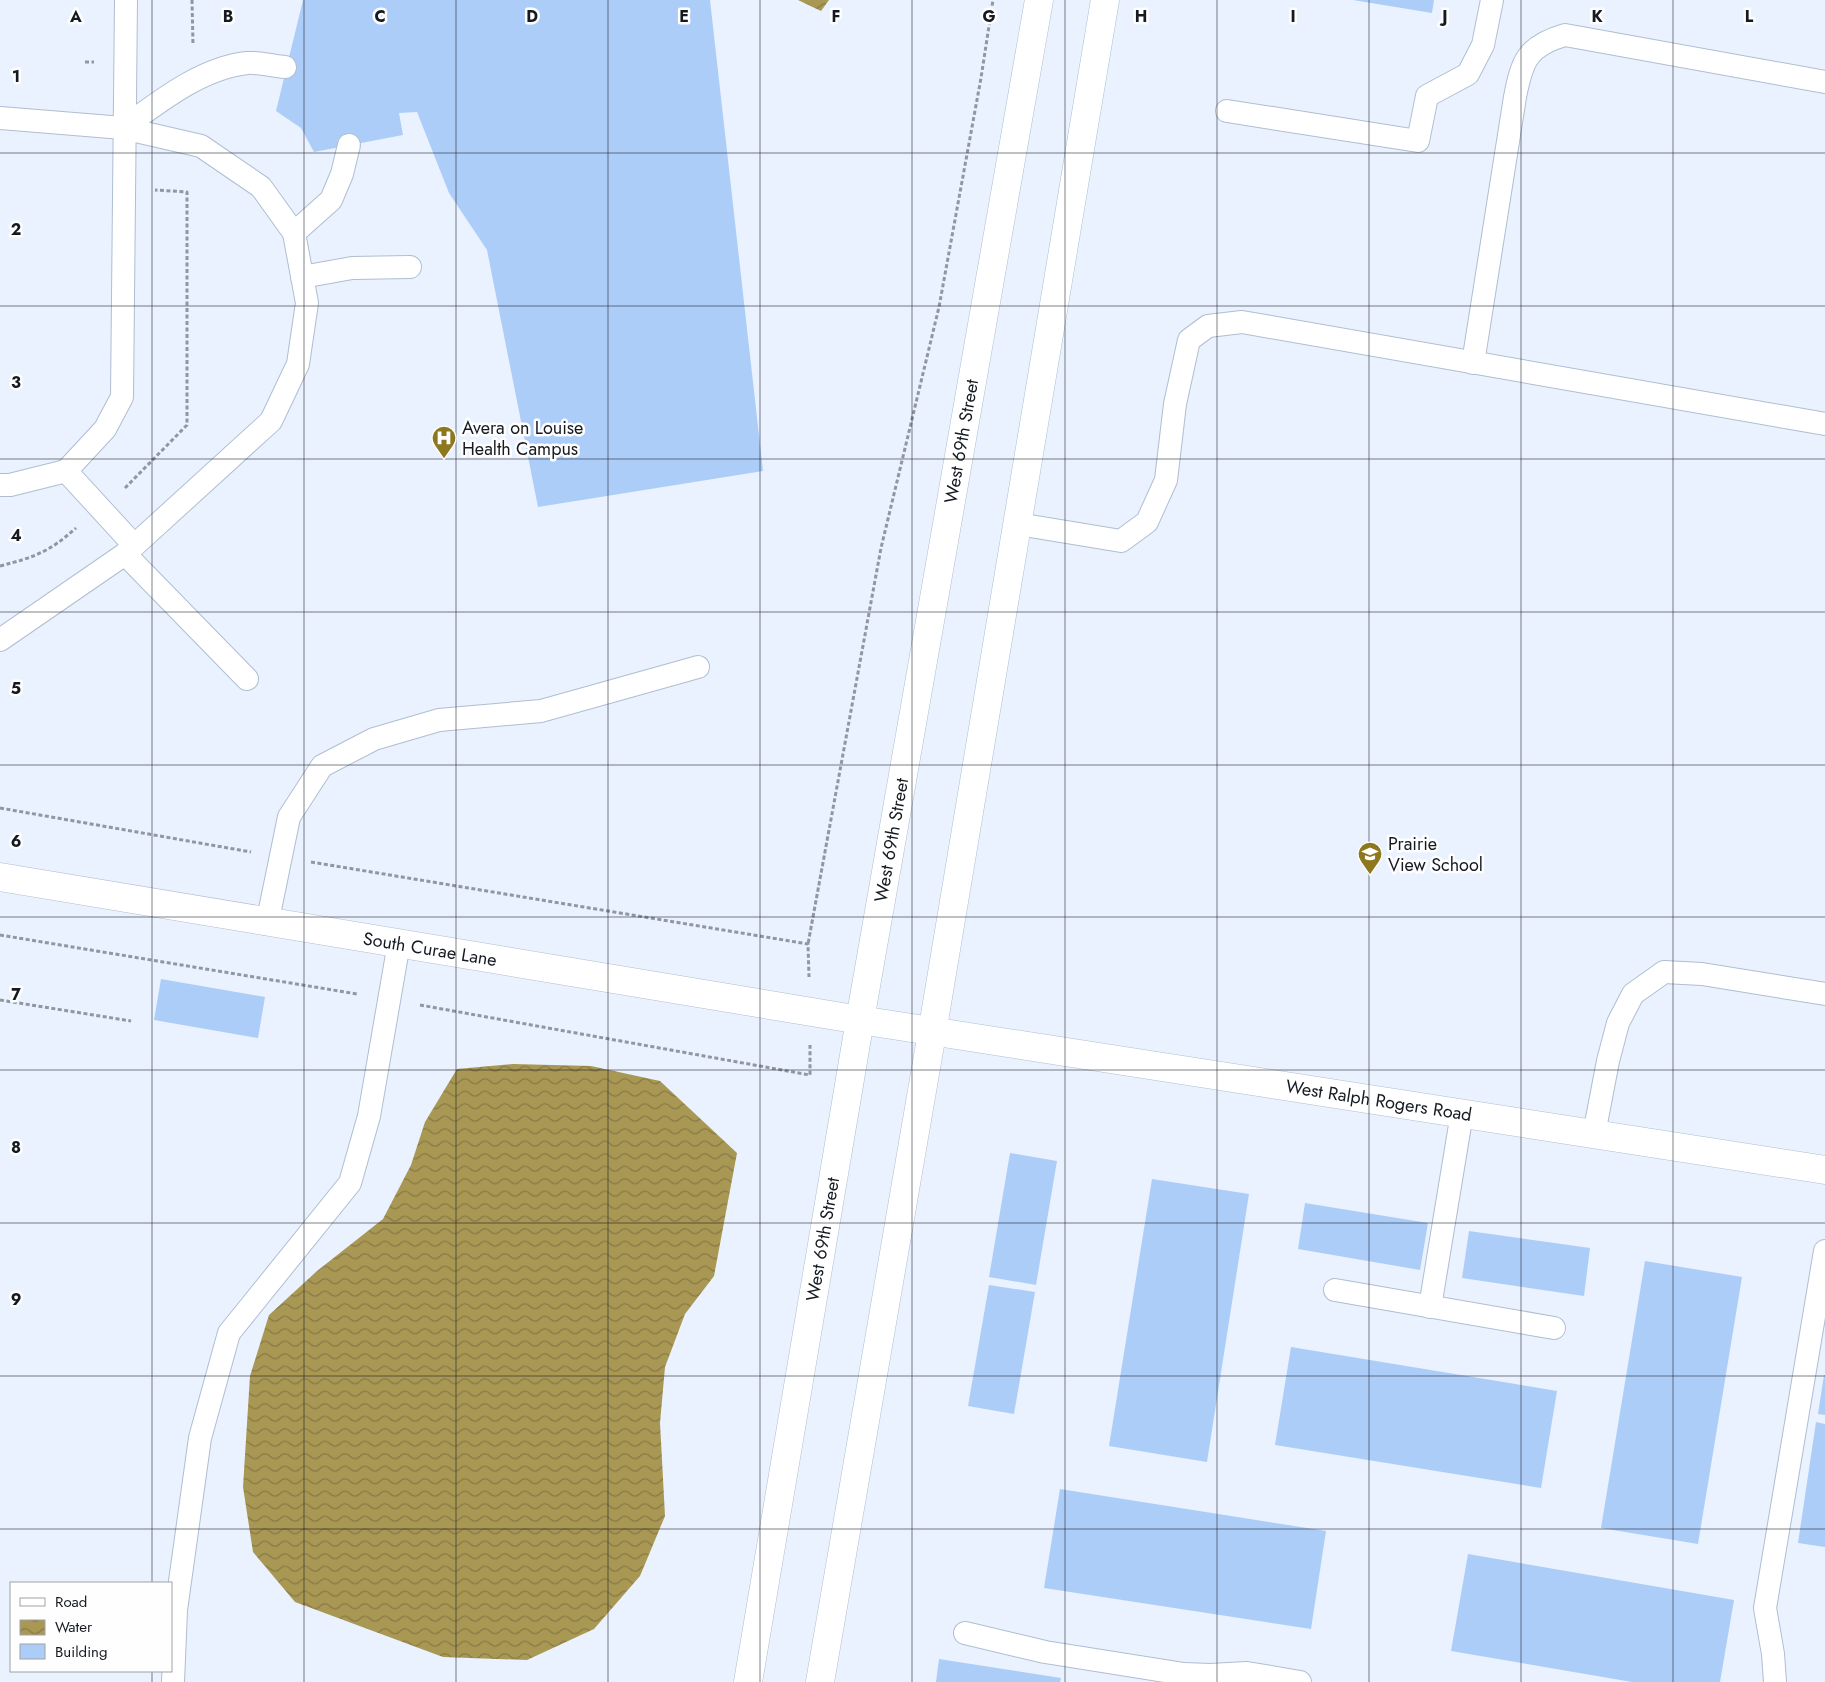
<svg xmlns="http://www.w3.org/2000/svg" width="1825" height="1682" viewBox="0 0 1825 1682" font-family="Jost,sans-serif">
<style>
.water{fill:url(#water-waves)}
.building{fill:#adcdf9}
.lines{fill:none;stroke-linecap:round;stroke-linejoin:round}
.lane-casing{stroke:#b0bed1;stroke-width:24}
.street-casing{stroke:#b0bed1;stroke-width:29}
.secondary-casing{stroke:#b0bed1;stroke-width:29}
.path{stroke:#9097a0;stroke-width:3;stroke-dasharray:4 2.5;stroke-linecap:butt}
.lane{stroke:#fff;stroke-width:22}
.street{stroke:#fff;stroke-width:28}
.secondary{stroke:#fff;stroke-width:28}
.grid{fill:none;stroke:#151920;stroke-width:1;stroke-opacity:0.55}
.labels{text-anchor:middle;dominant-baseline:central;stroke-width:5;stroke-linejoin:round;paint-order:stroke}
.poi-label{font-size:18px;fill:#151920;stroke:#fefefe;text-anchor:start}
.street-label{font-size:18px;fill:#151920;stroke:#fefefe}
.grid-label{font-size:16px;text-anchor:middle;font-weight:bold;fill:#151920;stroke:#fefefe;stroke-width:5;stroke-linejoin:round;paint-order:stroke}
</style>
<defs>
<pattern id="water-waves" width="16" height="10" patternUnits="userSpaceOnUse" patternTransform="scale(1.25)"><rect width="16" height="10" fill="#a99754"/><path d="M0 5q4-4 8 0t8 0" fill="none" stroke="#887a45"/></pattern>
</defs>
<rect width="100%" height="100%" fill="#e9f2fe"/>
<!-- water -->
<g class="water">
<path d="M798,0H829L821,11Z"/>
<path d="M513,1064L591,1066L660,1081L737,1153L714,1276L685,1314L665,1367L660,1423L665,1516L640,1576L594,1629L527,1660L443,1657L295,1602L253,1552L243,1487L250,1376L269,1315L317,1271L383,1219L411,1165L425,1122L457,1069Z"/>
</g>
<!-- building -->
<g class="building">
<path d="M303,0H710L763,471L538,507L487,250L449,193L417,112L399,113L403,135L314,152L301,128L276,111Z"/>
<path d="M1353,0H1434L1432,13Z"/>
<path d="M161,979L265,997L258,1038L154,1020Z"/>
<path d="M1010,1153L1057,1161L1036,1285L989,1277Z"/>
<path d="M1152,1179L1249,1194L1207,1462L1109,1446Z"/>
<path d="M1305,1203L1428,1223L1420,1270L1298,1249Z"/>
<path d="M1469,1231L1590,1248L1584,1296L1462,1278Z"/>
<path d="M1645,1261L1742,1277L1698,1544L1601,1528Z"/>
<path d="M989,1285L1035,1292L1014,1414L968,1406Z"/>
<path d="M1291,1347L1557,1391L1541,1488L1275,1445Z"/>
<path d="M1824,1375H1825V1415L1818,1414Z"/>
<path d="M1816,1422L1825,1424V1547L1798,1543Z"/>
<path d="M1060,1489L1326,1531L1311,1629L1044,1588Z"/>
<path d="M1468,1554L1734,1600L1720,1682H1632L1451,1651Z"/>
<path d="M939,1659L1061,1678L1060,1682H936Z"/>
</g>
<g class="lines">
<defs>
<g id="lane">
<path d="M126,0L122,397L105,429L66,471L133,544"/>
<path d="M1227,111L1418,141L1427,96L1468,74L1483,45L1492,0"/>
<path d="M0,118L123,128L201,146L261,187L294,233L307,303L298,364L271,421L125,554L0,640"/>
<path d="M123,128C159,102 201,68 247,63C259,62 273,66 285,67"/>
<path d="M294,233L331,200L342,174L349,145"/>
<path d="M302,277L352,268L410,267"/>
<path d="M1473,363L1515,97C1522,61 1527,46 1565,35L1825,82"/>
<path d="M0,485H10L66,471"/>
<path d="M1018,524L1121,541L1147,522L1166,480L1175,404L1189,340L1208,326L1242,322L1825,424"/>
<path d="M125,554L247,679"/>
<path d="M267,924L289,817L322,766L374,739L439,720L541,711L698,667"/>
<path d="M1594,1134L1608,1061L1618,1023L1633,994L1664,972L1702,974L1825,994"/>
<path d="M1335,1290L1554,1328"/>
<path d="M1430,1307L1462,1113"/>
<path d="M965,1633L1045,1652L1184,1674L1210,1675L1247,1673L1300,1682"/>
<path d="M173,1682L176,1610L200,1438L229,1333L350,1183L369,1116L399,943"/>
<path d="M1775,1682L1773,1654L1765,1608L1825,1251"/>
</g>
<g id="street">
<path id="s1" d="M0,877C286,927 573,972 860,1020"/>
</g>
<g id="secondary">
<path id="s2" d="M860,1020L1825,1170"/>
<path id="s3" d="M748,1682L860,1020L1039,0"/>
<path d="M820,1682L932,1033L1105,0"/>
</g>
</defs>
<!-- lane casing -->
<use href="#lane" class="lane-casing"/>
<!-- street casing -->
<use href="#street" class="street-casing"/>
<!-- secondary casing -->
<use href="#secondary" class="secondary-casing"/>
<!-- path -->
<g class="path">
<path d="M192,0L193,45"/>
<path d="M85,62H94"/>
<path d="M125,488L187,425V192L155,190"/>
<path d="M0,566C35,557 49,552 76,528"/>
<path d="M0,808L251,852"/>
<path d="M829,830L808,944L881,548L939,307L981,78L993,0"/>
<path d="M311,862L808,944L809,977"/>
<path d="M0,935L357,994"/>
<path d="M0,1000L131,1021"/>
<path d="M420,1005L810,1075V1045"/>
</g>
<!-- lane -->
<use href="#lane" class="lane"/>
<!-- street -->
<use href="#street" class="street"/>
<!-- secondary -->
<use href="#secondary" class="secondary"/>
</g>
<!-- grid -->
<path class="grid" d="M152,0V1583M304,0V1682M456,0V1682M608,0V1682M760,0V1682M912,0V1682M1065,0V1682M1217,0V1682M1369,0V1682M1521,0V1682M1673,0V1682M0,153H1825M0,306H1825M0,459H1825M0,612H1825M0,765H1825M0,917H1825M0,1070H1825M0,1223H1825M0,1376H1825M0,1529H1825M152,1671V1682"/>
<!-- icons -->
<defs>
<symbol id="hospital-pin" viewBox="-11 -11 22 30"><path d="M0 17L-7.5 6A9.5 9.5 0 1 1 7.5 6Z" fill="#8e781d" stroke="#fefefe"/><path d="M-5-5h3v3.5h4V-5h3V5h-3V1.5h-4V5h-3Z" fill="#fff"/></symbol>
<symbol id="school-pin" viewBox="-11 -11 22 30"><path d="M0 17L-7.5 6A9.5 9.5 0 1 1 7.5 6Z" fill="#8e781d" stroke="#fefefe"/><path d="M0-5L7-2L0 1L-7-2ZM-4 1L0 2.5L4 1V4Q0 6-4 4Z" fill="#fff"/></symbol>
</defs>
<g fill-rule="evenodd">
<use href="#hospital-pin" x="430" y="424" width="28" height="38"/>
<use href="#school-pin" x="1356" y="840" width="28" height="38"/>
</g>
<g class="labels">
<!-- poi labels -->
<g class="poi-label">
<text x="462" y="428">Avera on Louise<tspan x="462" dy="21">Health Campus</tspan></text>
<text x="1388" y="844">Prairie<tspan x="1388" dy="21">View School</tspan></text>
</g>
<!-- street labels -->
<g class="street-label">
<text stroke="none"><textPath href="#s3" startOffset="1259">West 69th Street</textPath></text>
<text stroke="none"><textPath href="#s3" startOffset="854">West 69th Street</textPath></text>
<text stroke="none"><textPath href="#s1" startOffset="436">South Curae Lane</textPath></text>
<text stroke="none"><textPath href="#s2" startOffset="525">West Ralph Rogers Road</textPath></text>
<text stroke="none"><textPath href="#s3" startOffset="449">West 69th Street</textPath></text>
</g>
</g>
<g class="grid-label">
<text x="76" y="22">A</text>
<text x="228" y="22">B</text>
<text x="380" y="22">C</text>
<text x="532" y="22">D</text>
<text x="684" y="22">E</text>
<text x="836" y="22">F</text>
<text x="989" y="22">G</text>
<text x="1141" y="22">H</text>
<text x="1293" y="22">I</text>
<text x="1445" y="22">J</text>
<text x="1597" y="22">K</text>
<text x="1749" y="22">L</text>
<text x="16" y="82">1</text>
<text x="16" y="235">2</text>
<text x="16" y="388">3</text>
<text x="16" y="541">4</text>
<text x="16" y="694">5</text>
<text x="16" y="847">6</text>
<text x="16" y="1000">7</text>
<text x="16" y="1153">8</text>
<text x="16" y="1305">9</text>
</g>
<!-- legend -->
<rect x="10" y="1582" width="162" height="90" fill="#fefefe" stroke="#a1a2a5"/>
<rect x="20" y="1598" width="25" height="8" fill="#ffffff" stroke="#a1a2a5"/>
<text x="55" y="1607" font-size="15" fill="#151920">Road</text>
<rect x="20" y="1620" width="25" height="15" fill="url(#water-waves)" stroke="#a1a2a5"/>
<text x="55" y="1632" font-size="15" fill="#151920">Water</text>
<rect x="20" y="1644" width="25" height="15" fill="#adcdf9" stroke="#a1a2a5"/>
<text x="55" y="1657" font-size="15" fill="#151920">Building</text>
</svg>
